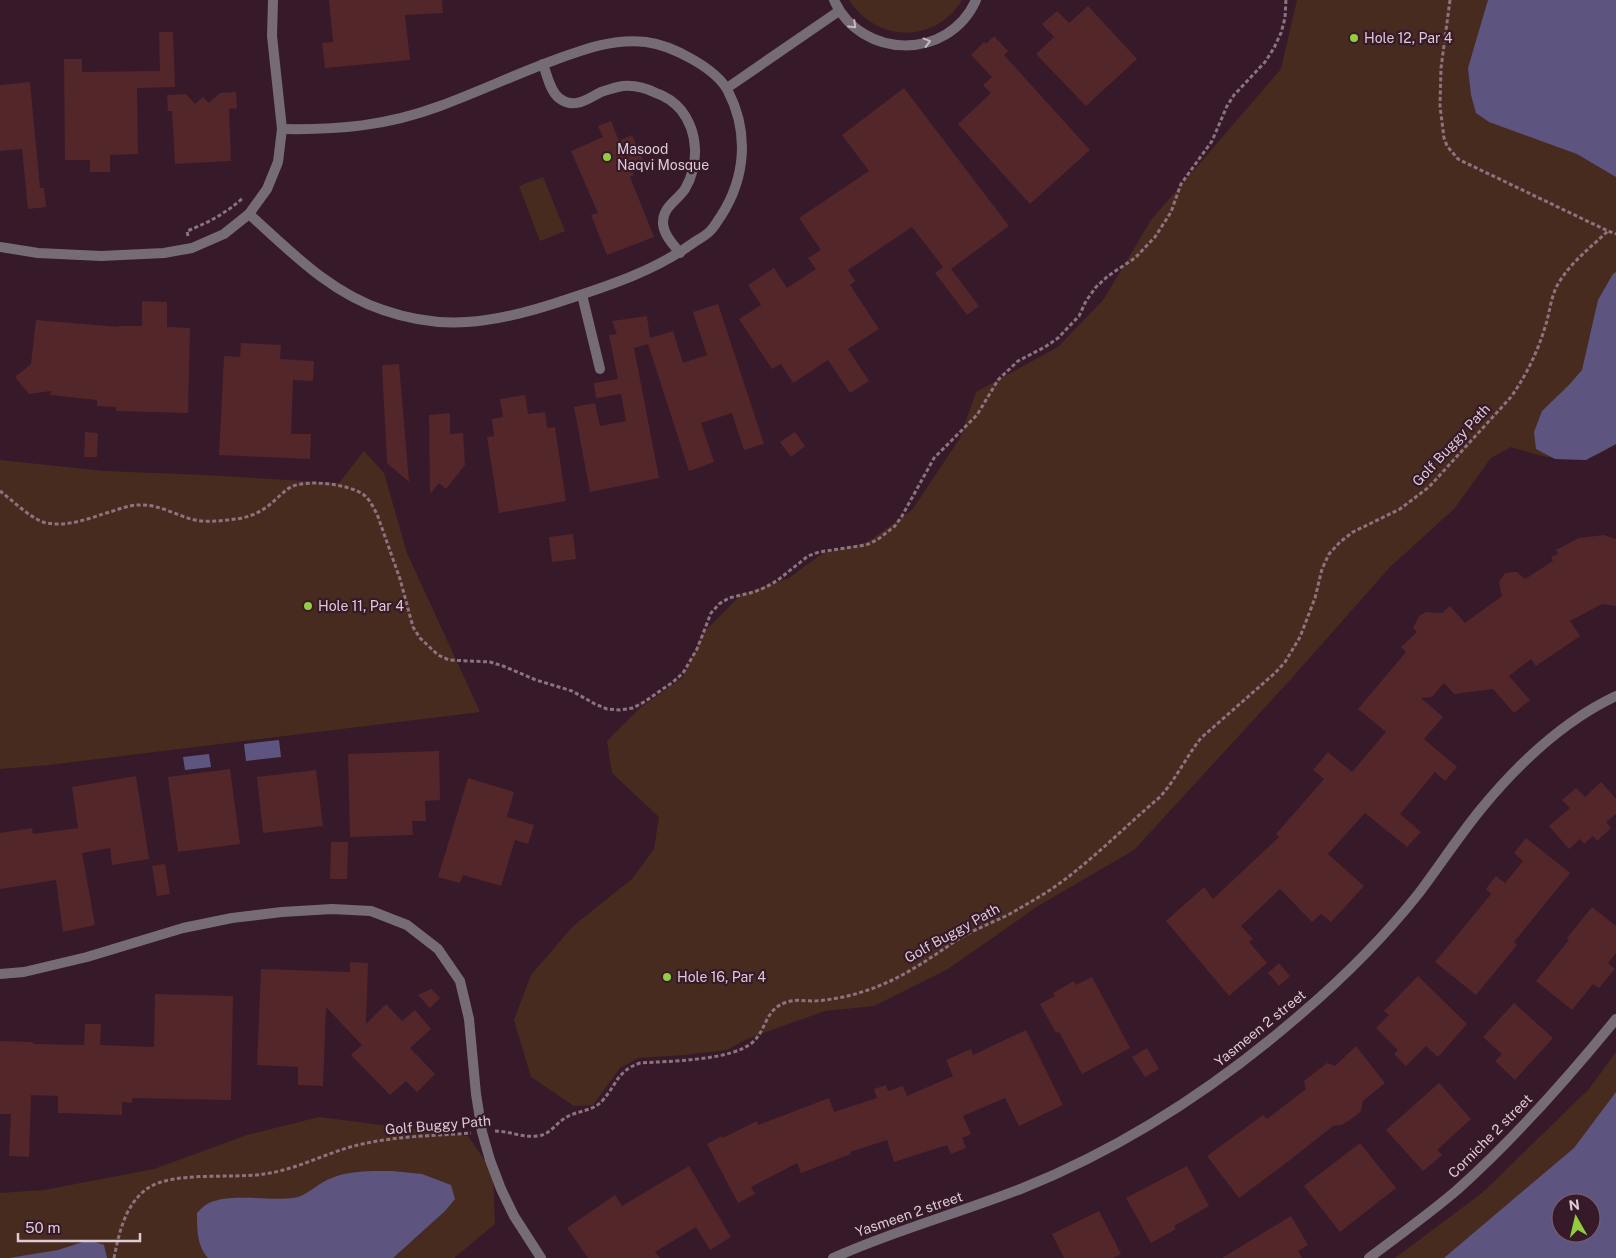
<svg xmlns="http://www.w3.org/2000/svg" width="1616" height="1258" viewBox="0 0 1616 1258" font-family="'Public Sans',sans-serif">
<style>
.green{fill:#482b1f;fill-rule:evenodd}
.water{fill:#5d5580;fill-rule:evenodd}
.building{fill:#532629}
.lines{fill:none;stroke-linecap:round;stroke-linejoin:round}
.path{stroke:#8b737f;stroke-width:3;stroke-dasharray:4 2.5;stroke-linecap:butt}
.service{stroke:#766c78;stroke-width:10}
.minor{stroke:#766c78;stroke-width:10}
.oneway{stroke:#c9b8c2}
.poi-dot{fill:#92cd3e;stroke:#361a29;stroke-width:2}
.labels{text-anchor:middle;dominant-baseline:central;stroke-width:4.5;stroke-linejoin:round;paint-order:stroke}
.poi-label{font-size:14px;fill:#decbd4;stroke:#361a29;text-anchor:start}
.street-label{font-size:14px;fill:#decbd4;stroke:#361a29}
</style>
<rect width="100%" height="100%" fill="#361a29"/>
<!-- green -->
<g class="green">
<path d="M849,0H962C935,44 877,43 849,0Z"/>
<path d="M1297,0H1616V444C1579,470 1550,458 1511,447L1491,458L1454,509L1390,567L1291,679L1134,850L1038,906L948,969L874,1006L825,1011L747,1039L727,1050L684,1055L638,1058L620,1068L593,1105L574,1106L531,1077L514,1020L531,975L573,926L632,879L654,849L659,817L612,773L607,741L640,708L682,678L703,633L741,595L789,578L823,553L868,542L912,510L960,438L976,392L1058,347L1104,299L1151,220L1281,69Z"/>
<path d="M543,177L565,231L540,241L519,186Z"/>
<path d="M364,451L384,473L407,553L480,712L49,765L0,769V460L104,471L204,475L339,483Z"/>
<path d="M1616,1052V1258H1395L1482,1193L1589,1089ZM1561,1203H1591V1233H1561Z"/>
<path d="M319,1117L468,1136L493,1172L495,1224L454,1258H0V1193L44,1190L154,1169L247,1135Z"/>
</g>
<!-- water -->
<g class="water">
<path d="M1488,0H1616V177L1577,154L1489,122L1476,113L1471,95L1468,68Z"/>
<path d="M1616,272V444L1586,460L1555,459L1536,449L1534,432L1542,411L1569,385L1582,370L1598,300L1613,274Z"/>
<path d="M279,740L281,757L246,761L244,744Z"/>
<path d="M209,754L211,767L185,770L183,757Z"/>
<path d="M1616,1092V1258H1444L1574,1148ZM1561,1203H1591V1233H1561Z"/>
<path d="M392,1171L422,1174L451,1185L455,1199L445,1211L393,1258H208C197,1246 197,1229 197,1213C200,1210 204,1205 209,1203C230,1193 269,1201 293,1198C305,1197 316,1185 327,1180C348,1170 369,1171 392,1171Z"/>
<path d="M89,1240L104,1245L107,1258H9L58,1250Z"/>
</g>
<!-- building -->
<g class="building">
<path d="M329,0H442L443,13L405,15L410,60L325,68L322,43L333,42Z"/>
<path d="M1088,6L1137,59L1086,106L1036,54L1054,37L1042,24L1057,11L1069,23Z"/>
<path d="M159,32H173L175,87L137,88L138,154L110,155V172H90V160H65L64,59H82V72L160,71Z"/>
<path d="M994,36L1008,51L1004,55L1090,150L1030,204L958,124L991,93L983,85L992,77L971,55L984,42L986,44Z"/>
<path d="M30,82L40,188H44L46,207L28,209L22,149L0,151V85Z"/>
<path d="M904,88L1009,226L951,269L979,306L967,315L935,273L943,267L912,227L848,270L855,281L850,285L879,329L848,349L869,381L850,393L828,360L793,383L781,364L772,369L739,319L761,305L748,285L774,268L787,288L816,269L808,258L821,250L799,218L869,171L842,135Z"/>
<path d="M236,92L237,108L229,109L231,161L175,164L172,111H168L167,95L186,94L195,104L203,97L209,103L220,93Z"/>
<path d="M611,121L619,141L632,135L644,162L631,168L634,175L630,177L654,237L607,255L591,215L598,213L571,151L603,137L598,126Z"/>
<path d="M142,301L167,302V327L190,328L188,413L116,411V407L97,406V400L50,395L51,391L29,394L15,377L31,364L36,320L119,327V326H142Z"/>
<path d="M718,304L764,444L744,450L732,413L701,423L714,462L689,471L648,344L634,348L659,478L590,492L574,407L595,403L600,426L626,421L621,394L596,398L594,383L618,379L609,335L617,334L612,321L647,316L650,338L673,331L683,363L707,355L693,312Z"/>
<path d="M241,343L281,345L280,359L314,361L313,381L293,380L291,434H311L310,459L219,455L224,356L240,357Z"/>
<path d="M399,364L409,482L387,463L382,365Z"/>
<path d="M525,395L528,414L545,412L547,428L555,427L566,501L499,513L487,437L494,436L492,419L503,417L500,399Z"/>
<path d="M450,413V434L463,433L465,465L446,489L439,483L430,494L429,415Z"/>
<path d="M85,432L98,433L97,457H84Z"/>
<path d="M795,432L805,446L791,457L780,442Z"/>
<path d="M573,534L576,559L552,562L549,537Z"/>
<path d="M1604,535L1616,539V606L1602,604L1570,621L1580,636L1536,666L1531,659L1509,676L1530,700L1514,713L1493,689L1454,694L1444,683L1432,697L1421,698L1443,717L1424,739L1457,767L1445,781L1435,772L1400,814L1421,832L1407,847L1365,813L1328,854L1364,886L1331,922L1321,914L1312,922L1280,889L1241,926L1253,939L1249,942L1267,963L1229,996L1166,921L1204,887L1213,899L1279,837L1276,834L1324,779L1313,770L1328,752L1352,772L1386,732L1358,709L1406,652L1401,647L1417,632L1413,628L1419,616L1426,612L1442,613L1450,606L1465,623L1502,596L1499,582L1505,573L1511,572H1517L1525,579L1553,561L1551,557L1558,554L1556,550L1579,538Z"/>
<path d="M439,751L440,800L425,801L426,821H412L413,835L350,837L348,754Z"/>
<path d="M230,769L240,844L178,852L168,777Z"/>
<path d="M316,770L323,826L263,833L257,777Z"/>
<path d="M136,776L149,859L112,865L110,848L82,853L95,925L63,932L56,880L0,889V833L32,828L33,834L78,828L72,787Z"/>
<path d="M468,778L514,792L507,817L534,825L528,844L515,840L501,886L463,875L460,883L438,877Z"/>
<path d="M1601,782L1616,799V814L1606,822L1611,828L1597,841L1593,836L1584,844L1580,839L1569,849L1549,826L1570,808L1562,800L1576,788L1585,797Z"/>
<path d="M1526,838L1570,873L1514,942L1517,945L1476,995L1435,962L1491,894L1486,889L1496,876L1505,883L1523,861L1514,853Z"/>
<path d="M331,842H348L347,879H330Z"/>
<path d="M165,864L170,894L157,896L152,866Z"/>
<path d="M1592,907L1616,926V953L1608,963L1615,969L1599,988L1593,984L1572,1010L1536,981L1569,940L1567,938Z"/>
<path d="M350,962L368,963L366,1024L386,1004L402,1021L415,1010L431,1029L410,1048L435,1074L417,1092L406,1081L390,1095L351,1055L362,1045L326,1007L323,1086L298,1085V1067L257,1065L261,969L350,972Z"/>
<path d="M1279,963L1290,976L1279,986L1268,973Z"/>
<path d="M1418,976L1467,1024L1438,1057L1426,1046L1406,1066L1394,1054L1398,1050L1376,1028L1389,1015L1384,1011Z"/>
<path d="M1092,977L1130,1048L1082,1074L1059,1032L1056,1033L1040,1004L1055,996L1053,993L1074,981L1076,985Z"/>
<path d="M431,989L440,998L430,1008L418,995Z"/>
<path d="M155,994L233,996L231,1100L132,1098V1103L122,1102V1115L58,1113V1096L31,1095L29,1157L9,1156L11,1114H0V1041L33,1042V1044L84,1045L85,1024H101L100,1045L154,1047Z"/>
<path d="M1514,1003L1553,1038L1515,1080L1495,1061L1502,1054L1483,1037Z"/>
<path d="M1026,1030L1063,1105L1019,1126L1005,1098L963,1116L971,1134L962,1138L966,1148L951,1154L947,1145L894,1162L887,1140L850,1152L851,1154L801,1173L797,1163L751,1187L755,1194L738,1203L707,1144L722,1136L723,1138L757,1121L758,1125L829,1098L834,1112L877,1098L874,1089L886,1085L888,1091L903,1086L907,1096L953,1076L946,1060L971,1049L973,1055Z"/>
<path d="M1356,1046L1385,1083L1363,1101L1361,1111L1354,1117L1342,1125L1333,1126L1290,1160L1239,1198L1207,1156L1263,1115L1267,1119L1306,1089L1304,1081L1327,1063L1335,1066Z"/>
<path d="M1147,1048L1159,1069L1145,1077L1132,1057Z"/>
<path d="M1439,1083L1471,1119L1437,1150L1442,1155L1423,1171L1386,1130Z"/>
<path d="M1360,1143L1396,1188L1340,1232L1304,1186Z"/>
<path d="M689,1166L731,1237L710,1250L696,1227L655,1252L660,1258H588L567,1228L615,1195L622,1206Z"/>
<path d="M1187,1166L1209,1206L1174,1226L1176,1229L1151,1243L1126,1198Z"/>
<path d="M1099,1211L1121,1254L1113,1258H1064L1052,1234Z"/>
<path d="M1291,1216L1308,1245L1298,1251L1302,1258H1222Z"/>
</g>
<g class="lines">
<!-- path -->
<g class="path">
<path d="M1450,0L1441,68L1440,106L1444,138L1447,146L1458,159L1466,163L1608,231L1616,234"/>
<path d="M188,236L187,231C208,223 226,213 243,198"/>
<path d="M0,491C12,500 29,517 43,522C62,528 85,520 103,514C115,511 127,505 139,505C157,504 174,514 191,519C205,523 221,521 236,519C252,517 265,510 276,499C281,495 285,490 291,487C307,479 350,484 364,495C370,500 373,507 377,514L400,579L413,627L420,638L438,655L449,660L490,662L503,666L536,680L572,691L595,704L607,709L620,710L633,708L644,702L673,682L683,673L697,649L711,613L719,604L729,598L754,592L766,587L778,580L808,556L819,552L866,545L877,540L895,526L902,516L934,458L977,415L998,380L1018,361L1045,347L1058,338L1079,316L1086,301L1096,287L1108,276L1135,258L1155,237L1171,212L1181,184L1212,141L1227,106L1234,95L1265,62L1274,48L1281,33L1285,18L1286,0"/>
<path d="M495,1131C509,1131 523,1138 537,1136C550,1135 555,1124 565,1118C577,1110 593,1112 603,1100C617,1084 617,1071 640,1063C668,1061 734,1061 754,1041C767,1028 765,1009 787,1002C796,999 804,1001 813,1001C832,1000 851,996 868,990C901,979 929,959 957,940C973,930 991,923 1008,915C1022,907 1036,899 1050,890C1090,863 1123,828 1160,797C1176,779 1186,757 1201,738L1275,673L1285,662L1300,637L1315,598L1322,569L1329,554L1340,542L1353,532L1400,509L1429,487L1511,397C1527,374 1538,351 1546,324C1550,311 1551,296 1558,284C1571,262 1590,248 1608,231"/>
<path d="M114,1258C119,1233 125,1204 148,1188C174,1171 231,1179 264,1174C295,1170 324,1154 354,1146C392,1136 432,1136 471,1133"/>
</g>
<!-- service -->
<g class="service">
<path d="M543,64C547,75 550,91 559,98C574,110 587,99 601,92C607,90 616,87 623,86C635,85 646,88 656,93C665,96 675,103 681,110C699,133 699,165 685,189C677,201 662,207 663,224C664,235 673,244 680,253"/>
<path d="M582,295L600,369"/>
</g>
<!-- minor -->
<g class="minor">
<path d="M834,0C861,60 949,61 976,0"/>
<path d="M727,88L839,11"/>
<path d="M249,214C289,250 330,293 383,310C409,319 439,324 467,322C501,320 536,310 568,299C611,285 656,270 693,243C699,239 707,235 711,230C715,226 718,220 721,216C746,177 749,132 728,91C716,68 671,45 646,42C613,38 582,50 552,61C514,75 478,92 440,106C386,126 339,130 282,129"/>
<path d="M0,247L38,253L101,256L164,253L192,248L224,234L249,214L267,189L278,162L282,129L272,36L273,0"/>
<path d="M0,974L24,972L87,957L183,928L232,918L282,912L332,909L371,911L407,925L438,949L460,981L469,1019L476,1094L482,1132L490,1160L501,1189L514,1216L541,1258"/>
<path d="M833,1258C895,1230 960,1213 1023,1188C1125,1147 1219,1085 1302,1013C1344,977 1385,936 1419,893C1440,865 1459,836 1481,809C1518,764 1563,721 1616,696"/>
<path d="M1369,1258C1398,1236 1429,1214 1457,1190C1515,1138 1567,1079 1616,1019"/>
</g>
</g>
<!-- one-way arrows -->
<defs><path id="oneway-chevron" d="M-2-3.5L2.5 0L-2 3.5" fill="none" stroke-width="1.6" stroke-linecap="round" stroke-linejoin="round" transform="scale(1.25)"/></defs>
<g class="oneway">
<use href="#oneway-chevron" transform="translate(853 25) rotate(44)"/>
<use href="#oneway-chevron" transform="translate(927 42) rotate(-15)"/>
</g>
<!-- markers -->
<g class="poi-dot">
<circle cx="1354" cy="38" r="5"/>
<circle cx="607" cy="157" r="5"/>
<circle cx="308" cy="606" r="5"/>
<circle cx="667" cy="977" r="5"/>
</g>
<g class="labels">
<!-- poi labels -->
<g class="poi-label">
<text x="1364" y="38">Hole 12, Par 4</text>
<text x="617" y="149">Masood<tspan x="617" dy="16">Naqvi Mosque</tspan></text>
<text x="318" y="606">Hole 11, Par 4</text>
<text x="677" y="977">Hole 16, Par 4</text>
</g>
<!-- street labels -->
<g class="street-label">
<text transform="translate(1451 445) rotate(-47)">Golf Buggy Path</text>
<text transform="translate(952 933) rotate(-29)">Golf Buggy Path</text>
<text transform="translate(1260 1028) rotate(-39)">Yasmeen 2 street</text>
<text transform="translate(438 1125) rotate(-5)">Golf Buggy Path</text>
<text transform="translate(1490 1136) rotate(-45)">Corniche 2 street</text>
<text transform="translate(909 1214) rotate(-19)">Yasmeen 2 street</text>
</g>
</g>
<!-- north arrow -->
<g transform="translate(1576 1218) rotate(352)"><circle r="24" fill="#361a29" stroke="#79616d"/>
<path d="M0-4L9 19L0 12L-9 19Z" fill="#92cd3e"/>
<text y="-8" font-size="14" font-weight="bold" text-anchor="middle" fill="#decbd4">N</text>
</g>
<!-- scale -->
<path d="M18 1233v8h122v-8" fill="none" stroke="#decbd4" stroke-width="2.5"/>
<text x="25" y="1233" font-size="15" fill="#decbd4" stroke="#361a29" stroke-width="4" paint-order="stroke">50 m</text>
</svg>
